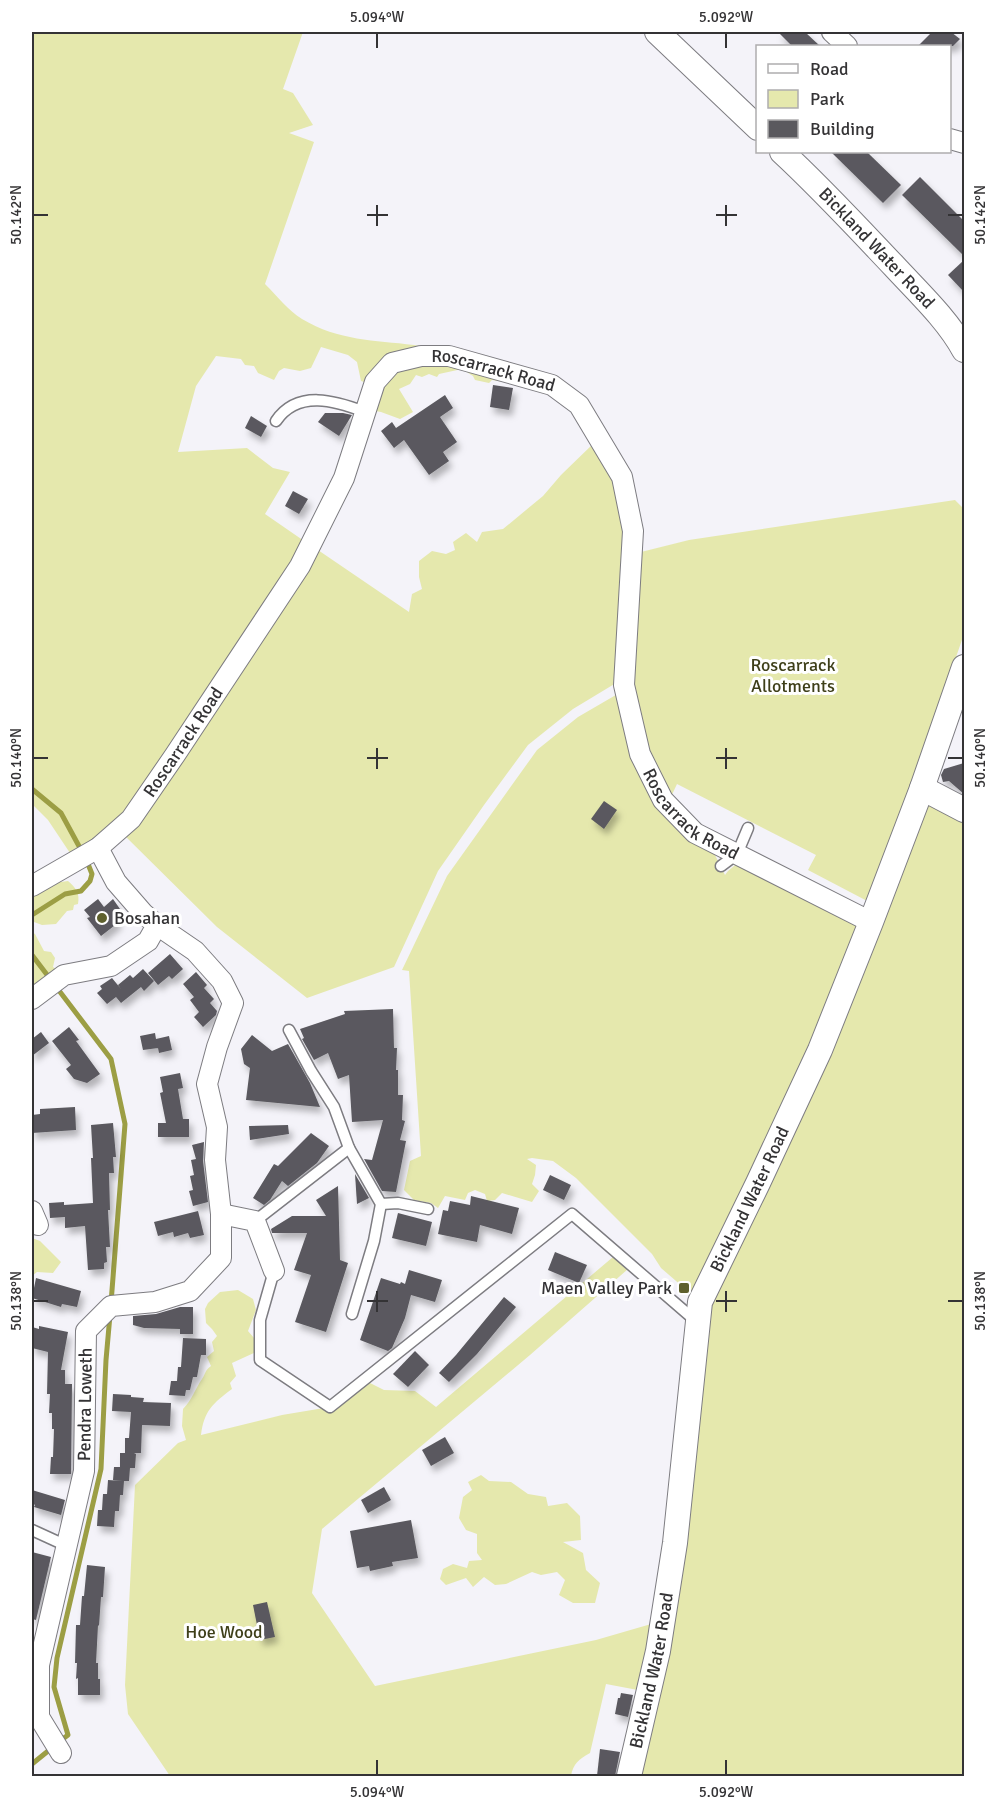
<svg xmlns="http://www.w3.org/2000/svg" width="996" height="1808" viewBox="0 0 996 1808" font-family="Signika,sans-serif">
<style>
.green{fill:#e5e8ad}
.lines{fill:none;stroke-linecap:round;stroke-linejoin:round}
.stream{stroke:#9c9e44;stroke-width:5}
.building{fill:#5a595e;filter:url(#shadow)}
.service-casing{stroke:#7d7c81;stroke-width:13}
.minor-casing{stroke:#7d7c81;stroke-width:22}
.tertiary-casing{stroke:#7d7c81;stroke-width:26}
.service{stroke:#fff;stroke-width:10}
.minor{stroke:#fff;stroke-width:20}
.tertiary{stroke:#fff;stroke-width:24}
.ticks{fill:none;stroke:#343335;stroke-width:2}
.poi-dot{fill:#5e602d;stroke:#fff;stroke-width:2}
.labels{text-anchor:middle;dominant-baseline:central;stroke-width:6;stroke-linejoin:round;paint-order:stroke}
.street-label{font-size:18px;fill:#343335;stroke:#fff}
.park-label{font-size:18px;fill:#3e3f19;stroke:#fff}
.poi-label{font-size:18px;fill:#343335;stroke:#fff;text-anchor:start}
.neatline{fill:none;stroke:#343335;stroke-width:2}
.ticks-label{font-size:15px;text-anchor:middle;fill:#343335}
</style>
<defs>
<filter id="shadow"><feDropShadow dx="3.5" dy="6" stdDeviation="3" flood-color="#0004"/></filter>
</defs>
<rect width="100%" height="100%" fill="#f4f3f9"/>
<!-- green -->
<g class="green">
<path d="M32,32H303L283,89L293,93L313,125L289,133L314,142L265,284C277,296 288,310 302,319C339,341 374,340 414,345C427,347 439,350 451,353L421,352L370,384L361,381L357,362L348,355L321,347L311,368L300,371L284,368L279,371L274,380L258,373L254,366L245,365L241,359L216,356L196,386L178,452L247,448L273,468L290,472L265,514L307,543L168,752L116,824L72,856L48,820L32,804Z"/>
<path d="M422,360L505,375L504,382L492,380L489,383L475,380L473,376L462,369L439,374L437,377L429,374L422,377L416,375L410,384L399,389L413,412L400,419L381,412L370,410L395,366Z"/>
<path d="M595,442L619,481L626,531L616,683L573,709L528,745L484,805L438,871L394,967L307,998L217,927L124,835L315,548L409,612L412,594L422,589L419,577V561L432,551L446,554L455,550L453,542L466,533L477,542L482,532L503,529L543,496L561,475Z"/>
<path d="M955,500L964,509V634L871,903L808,870L816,855L677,784L669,801L646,754L630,683L637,553L689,540Z"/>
<path d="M621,692L635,757L714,853L725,875L728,871L740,861L865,924L698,1300L661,1268L652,1254L576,1178L553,1161L532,1158L527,1159L536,1165L535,1175L532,1184L539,1191L532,1202L502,1193L495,1200L487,1201L485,1194L475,1190L468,1193L465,1200L445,1196L438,1208L431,1203L414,1200L404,1190L410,1161L421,1156L409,971L402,970L447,876L537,750L578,717Z"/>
<path d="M928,804L964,823V1776H629L700,1302L846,1008L878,938Z"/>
<path d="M57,880L61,882L68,881C76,888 80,893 78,904L74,905L73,910L67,911L56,924L42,925L34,922L32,926V888Z"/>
<path d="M32,932L35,934L44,951L51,952L55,958L53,967L57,970L32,997Z"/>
<path d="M32,1238L40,1241L61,1262L53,1273L37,1272L32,1276Z"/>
<path d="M613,1257L628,1269L530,1355L322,1529L312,1593L375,1686L596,1640L658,1622L643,1691L606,1684L590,1753C579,1759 573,1764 571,1776H170L128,1714L125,1685L135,1485L178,1443L186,1440L182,1426L183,1409C192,1400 195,1389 202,1379C206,1373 205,1370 211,1366L207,1357L214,1351L212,1342L217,1336L212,1329L206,1323L205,1309L208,1303L220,1292L238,1290L253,1299L256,1310L248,1331L254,1338L256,1352L232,1363L236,1376L230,1383L232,1389C213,1403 204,1411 201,1435L282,1415L330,1407L364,1380L384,1390L415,1391L436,1407Z"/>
<path d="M481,1475L489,1481L511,1482L528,1494L546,1497L548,1506L567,1503L580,1516L581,1540L563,1542L583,1553L586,1570L600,1583L595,1603H573L559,1595L565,1580L557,1572L541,1575L532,1572L506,1584L495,1585L484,1577L473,1587L466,1578L446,1585L440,1579L443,1569L453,1564L467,1568L469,1561L482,1560L477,1553V1534L466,1530L459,1518L463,1497L472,1490L468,1482Z"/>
</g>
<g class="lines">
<!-- stream -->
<g class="stream">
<path d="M32,789L61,813L80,848"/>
<path d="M32,915L65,894L81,891L90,881L92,874L88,864"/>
<path d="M32,955L111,1059L125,1124L111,1303"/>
<path d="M60,1741L68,1735L54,1687L57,1658L101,1469L106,1360L110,1315"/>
<path d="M32,1764L53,1747"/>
</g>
</g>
<!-- building -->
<g class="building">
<path d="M778,32H805L820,46H792Z"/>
<path d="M932,32H951L960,39L953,46H918Z"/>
<path d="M831,152H867L901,185L883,203Z"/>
<path d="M920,177L964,221V256L902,195Z"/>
<path d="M964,260V292L948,275Z"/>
<path d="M493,385L513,388L509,410L490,407Z"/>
<path d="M445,395L453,408L440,417L457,442L443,452L449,461L429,475L404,440L394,448L381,431L392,422L396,428Z"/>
<path d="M325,413H343L352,415L339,436L318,422Z"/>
<path d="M251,416L267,426L261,437L245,428Z"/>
<path d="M293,491L308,499L299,514L285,506Z"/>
<path d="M964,763V794L949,781L943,782L941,775L944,769Z"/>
<path d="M604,801L617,810L604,829L591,819Z"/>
<path d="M98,899L104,907L113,899L120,909L113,915L119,922L101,936L87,918L90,917L84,910Z"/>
<path d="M170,954L183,969L172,979L169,976L158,985L148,973Z"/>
<path d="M143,969L154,981L144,991L141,987L121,1003L116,997L107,1004L97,993L102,989L100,986L112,978L121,989L118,985L130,975L133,978Z"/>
<path d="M196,972L207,985L204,988L214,999L210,1003L217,1011L216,1015L203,1027L194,1017L199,1012L190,1000L194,997L183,984Z"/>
<path d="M393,1009L394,1048H397L396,1070H398V1095H403L402,1120L405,1121L400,1140L406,1141L396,1192L382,1191L364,1159L372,1160L383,1120L352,1122L349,1075L338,1079L328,1053L314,1060L302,1039L304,1038L300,1029L345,1014L344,1011Z"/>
<path d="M69,1027L79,1040L76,1041L100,1074L87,1083L74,1079L66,1069L71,1065L52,1041Z"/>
<path d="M41,1032L49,1043L32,1056V1039Z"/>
<path d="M155,1033L156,1039L169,1036L172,1050L159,1053L157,1043L158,1048L143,1050L140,1036Z"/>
<path d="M252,1035L272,1051L288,1044L310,1083L320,1107L246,1100L250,1068L244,1064L241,1049Z"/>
<path d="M180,1073L183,1088L178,1089L183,1119H189V1137H158V1123H166L160,1093L163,1092L160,1077Z"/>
<path d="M75,1107L76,1130L32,1133V1115L40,1114V1109Z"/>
<path d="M113,1123L116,1157H113L114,1173H109L110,1210H108L110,1247H106L107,1262L104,1263V1269L88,1270L85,1226L65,1228V1213V1217L50,1218L49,1203L64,1202V1205L93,1203L91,1158H93L91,1125Z"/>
<path d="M288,1125L289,1134L250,1140L249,1126Z"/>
<path d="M311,1133L329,1146L317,1163L288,1186L282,1181L270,1200L264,1205L253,1198L274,1164L278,1166Z"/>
<path d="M204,1142L203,1161L208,1202L193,1206L189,1191L193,1190L190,1176L194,1175L191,1160L196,1159L192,1145Z"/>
<path d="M355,1174L369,1198L357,1204Z"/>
<path d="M550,1175L571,1185L564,1200L543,1190Z"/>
<path d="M338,1186L340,1260L348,1263L326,1332L295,1322L311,1275L294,1270L307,1233H272L271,1229L292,1216H326L316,1200Z"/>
<path d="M471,1196L519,1208L512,1234L480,1225L477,1242L438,1234L443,1210L448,1211L450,1201L470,1205Z"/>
<path d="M198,1211L204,1235L190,1238L188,1233L174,1237L173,1232L158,1236L154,1222Z"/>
<path d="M398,1213L432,1222L426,1246L392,1238Z"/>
<path d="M555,1252L587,1265L579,1283L548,1270Z"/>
<path d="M409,1270L442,1280L435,1302L411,1295L405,1318L392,1348L388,1351L360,1340L381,1278L400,1284L401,1282L405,1284Z"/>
<path d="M36,1278L81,1291L77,1307L62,1304L61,1307L32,1298Z"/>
<path d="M504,1297L516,1307L477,1354L449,1382L439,1373L456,1355Z"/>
<path d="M180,1307H193V1334H180V1329L144,1328L133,1325V1316L156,1314Z"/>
<path d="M39,1326L68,1332L61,1370H65V1384H72L71,1474H50L51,1457H53L54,1429H52V1413H49L50,1394H47L48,1352L32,1348V1327L39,1329Z"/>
<path d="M183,1338L206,1339V1355H201L197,1377H193L190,1390H186L185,1396L169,1395L171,1381H177L178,1367H181Z"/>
<path d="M415,1351L429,1365L408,1387L393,1374Z"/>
<path d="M113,1394L131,1395V1397L144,1398L143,1402L171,1403L170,1426L142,1425L141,1453H134L136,1454L135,1468H130L129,1481H124L123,1495H120L119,1511H115L114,1527L97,1526L98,1510H102L103,1494H107L108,1480L123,1481L113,1480L114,1467H120V1453H125V1438H129L131,1412L112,1411Z"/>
<path d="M445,1437L454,1453L431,1466L422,1450Z"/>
<path d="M384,1487L391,1500L368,1513L361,1500Z"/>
<path d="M32,1490L65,1500L61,1515L34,1507L35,1505L32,1503Z"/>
<path d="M411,1520L418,1558L392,1562L393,1566L370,1571L369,1566L357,1568L350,1531Z"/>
<path d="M32,1552L51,1557L36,1620L32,1619Z"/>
<path d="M87,1565L105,1567L103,1597H101L99,1626L98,1625L96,1663H98V1679H100V1695H78V1678L76,1679L77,1663H75L76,1625H80L82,1596H84Z"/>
<path d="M267,1602L275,1637L260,1640L253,1605Z"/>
<path d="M621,1693L633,1695L628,1717L615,1714L618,1698H620Z"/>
<path d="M600,1749L620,1752L615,1776H597Z"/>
</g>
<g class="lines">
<defs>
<g id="service">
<path d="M276,421C298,389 336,401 365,412"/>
<path d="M721,866L737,854L748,828"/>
<path d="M349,1148L381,1204L374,1241L352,1314"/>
<path d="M381,1204L398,1203L428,1209"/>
<path d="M255,1221L349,1148L334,1107L311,1071L289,1030"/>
<path d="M274,1271L260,1320V1360L330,1407L572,1214L697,1322"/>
<path d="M32,1530L67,1546"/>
</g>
<g id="minor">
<path d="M832,32L847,46"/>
<path d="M950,139L964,143"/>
<path id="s1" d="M32,886L98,848L114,834L131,819L175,755L300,566L344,478L375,382L392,363L421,356H449L552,385L579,405L622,477L633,531L624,685L640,754L663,800L695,833L871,922"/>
<path d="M32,999L64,975L111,966L148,941L157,925L143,913L116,882L98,848"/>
<path d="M32,1211L38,1225"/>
<path d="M221,1214L255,1221L274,1271"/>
<path id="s2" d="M61,1753L39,1717V1665L84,1471L86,1331L111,1306L155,1302L190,1291L221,1258V1214L215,1160L217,1127L207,1084L217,1047L233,1003L222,981L195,951L157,925"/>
</g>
<g id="tertiary">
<path d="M657,32L758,128"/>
<path id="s3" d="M782,152C821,188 857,227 894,266C918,292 948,320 964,350"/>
<path d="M922,788L964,810"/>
<path id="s4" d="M629,1776L658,1651L675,1543L700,1302L758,1183L820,1050L871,922L922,788L964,667"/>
</g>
</defs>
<!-- service casing -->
<use href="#service" class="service-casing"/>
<!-- minor casing -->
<use href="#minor" class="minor-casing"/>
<!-- tertiary casing -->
<use href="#tertiary" class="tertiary-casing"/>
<!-- service -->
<use href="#service" class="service"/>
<!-- minor -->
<use href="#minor" class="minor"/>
<!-- tertiary -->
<use href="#tertiary" class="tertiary"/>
</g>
<!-- ticks -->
<path class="ticks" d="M377,33V48M726,33V48M377,205V226M726,205V226M33,215H48M367,215H388M716,215H737M948,215H963M377,748V769M726,748V769M33,758H48M367,758H388M716,758H737M948,758H963M377,1291V1312M726,1291V1312M33,1301H48M367,1301H388M716,1301H737M948,1301H963M377,1760V1775M726,1760V1775"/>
<!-- markers -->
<g class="poi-dot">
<circle cx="102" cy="918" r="6"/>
<rect x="678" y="1282" width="12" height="12" rx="3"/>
</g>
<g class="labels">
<!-- street labels -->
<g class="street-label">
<text stroke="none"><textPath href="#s3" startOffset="135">Bickland Water Road</textPath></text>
<text stroke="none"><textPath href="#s1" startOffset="753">Roscarrack Road</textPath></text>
<text stroke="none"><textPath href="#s1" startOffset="213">Roscarrack Road</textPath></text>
<text stroke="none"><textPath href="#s1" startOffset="1293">Roscarrack Road</textPath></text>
<text stroke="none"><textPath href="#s4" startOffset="594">Bickland Water Road</textPath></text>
<text stroke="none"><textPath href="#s2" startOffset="360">Pendra Loweth</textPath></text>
<text stroke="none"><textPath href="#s4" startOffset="108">Bickland Water Road</textPath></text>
</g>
<!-- park labels -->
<g class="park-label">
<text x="793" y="665">Roscarrack<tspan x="793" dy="21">Allotments</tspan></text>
<text x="224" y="1632">Hoe Wood</text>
</g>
<!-- poi labels -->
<g class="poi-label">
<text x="114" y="918">Bosahan</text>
<text x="672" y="1288" text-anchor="end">Maen Valley Park</text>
</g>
</g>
<!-- border -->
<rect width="996" height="1808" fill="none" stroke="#ffffff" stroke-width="66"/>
<!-- legend -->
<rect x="756" y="45" width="195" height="108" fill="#ffffff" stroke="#aeadae" stroke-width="1.5"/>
<rect x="768" y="64" width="30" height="9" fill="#ffffff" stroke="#aeadae" stroke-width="1.5"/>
<text x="810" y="75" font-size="18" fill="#343335">Road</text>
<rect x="768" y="90" width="30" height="18" fill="#e5e8ad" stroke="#aeadae" stroke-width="1.5"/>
<text x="810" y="105" font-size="18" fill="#343335">Park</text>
<rect x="768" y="120" width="30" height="18" fill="#5a595e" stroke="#aeadae" stroke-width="1.5"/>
<text x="810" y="135" font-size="18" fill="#343335">Building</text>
<rect x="33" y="33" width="930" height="1742" class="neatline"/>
<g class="ticks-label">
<text x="377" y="22">5.094°W</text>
<text x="726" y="22">5.092°W</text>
<text transform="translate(16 215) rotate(-90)" y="5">50.142°N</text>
<text transform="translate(980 215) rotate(-90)" y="5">50.142°N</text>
<text transform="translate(16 758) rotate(-90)" y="5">50.140°N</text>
<text transform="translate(980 758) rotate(-90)" y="5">50.140°N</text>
<text transform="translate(16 1301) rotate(-90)" y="5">50.138°N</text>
<text transform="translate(980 1301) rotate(-90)" y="5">50.138°N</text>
<text x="377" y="1797">5.094°W</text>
<text x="726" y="1797">5.092°W</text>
</g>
</svg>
